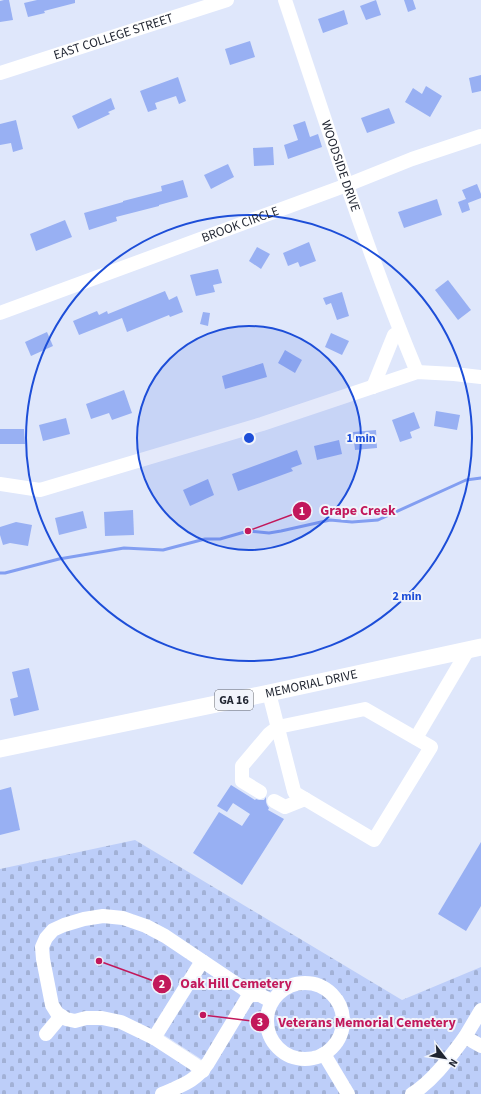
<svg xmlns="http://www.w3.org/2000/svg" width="481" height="1094" viewBox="0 0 481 1094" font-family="'Source Sans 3',sans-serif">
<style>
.cemetery{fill:url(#cemetery-stones);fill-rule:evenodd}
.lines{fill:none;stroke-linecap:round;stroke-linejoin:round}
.stream{stroke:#829ef1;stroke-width:3}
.building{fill:#98b0f3}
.minor{stroke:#fff;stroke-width:14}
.major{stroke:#fff;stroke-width:17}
.ring{fill:none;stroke:#1d4ed8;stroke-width:2}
.labels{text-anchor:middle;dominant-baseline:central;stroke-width:4;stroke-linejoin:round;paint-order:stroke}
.shield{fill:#f1f4fb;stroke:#5e626d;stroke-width:1}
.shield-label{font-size:12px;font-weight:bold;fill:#1f2430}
.street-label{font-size:13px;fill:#1f2430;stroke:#f1f4fb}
.centre{fill:#1d4ed8;stroke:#f1f4fb;stroke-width:2}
.ring-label{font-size:12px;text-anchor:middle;font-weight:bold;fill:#1d4ed8;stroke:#f1f4fb;stroke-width:4;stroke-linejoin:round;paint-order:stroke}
.leader{fill:none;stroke:#c2185b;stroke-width:1.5}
.callout-dot{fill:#c2185b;stroke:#f1f4fb;stroke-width:1.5}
.mark-label{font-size:12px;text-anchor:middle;font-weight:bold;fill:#fff}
.callout-label{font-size:14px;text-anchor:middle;font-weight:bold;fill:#c2185b;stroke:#f1f4fb;stroke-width:4;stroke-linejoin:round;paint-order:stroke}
</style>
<defs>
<pattern id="cemetery-stones" width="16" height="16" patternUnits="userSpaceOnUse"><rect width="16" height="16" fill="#bdcef9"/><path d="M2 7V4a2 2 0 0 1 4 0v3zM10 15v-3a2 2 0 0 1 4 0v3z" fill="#a2b1d6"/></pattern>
</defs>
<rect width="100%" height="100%" fill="#dfe7fb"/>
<!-- cemetery -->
<g class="cemetery">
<path d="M135,840L402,1000L481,967V1094H0V869ZM202,954L257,992L206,1075L148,1039Z"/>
<path d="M205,970L242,994L204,1061L164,1035Z"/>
</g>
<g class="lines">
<!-- stream -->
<path class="stream" d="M0,573H5L59,559L124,548L163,550L205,539H220L248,531L269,533L281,531L330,520L352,522L378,520L466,480L481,478"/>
</g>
<!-- building -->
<g class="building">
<path d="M4,0H9L13,20L0,22V1Z"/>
<path d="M37,0H75V3L44,11L45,13L28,17L24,3Z"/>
<path d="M376,0L381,15L366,20L360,6Z"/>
<path d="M404,0H413L416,9L408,12Z"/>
<path d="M344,10L348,24L323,33L318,19Z"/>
<path d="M250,41L255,57L230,65L225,49Z"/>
<path d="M481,75V91L472,93L469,78Z"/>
<path d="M178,77L186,101L179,104L176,96L155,103L157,109L148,112L140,91Z"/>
<path d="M426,86L442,96L430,117L405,102L413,88L422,94Z"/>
<path d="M111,98L115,109L108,112L110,114L78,129L72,116Z"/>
<path d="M389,108L395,123L367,133L361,118Z"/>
<path d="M16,120L23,149L13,152L11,143L0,145V124Z"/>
<path d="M305,121L310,137L318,134L322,147L288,159L284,145L298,140L293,125Z"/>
<path d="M273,147L274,165L254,166L253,148Z"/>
<path d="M228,164L234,177L211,189L204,175Z"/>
<path d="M183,180L188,197L159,205V206L116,217L117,221L89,230L84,213L123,202V201L162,191L161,186Z"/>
<path d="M477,184L481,194V198L468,203L470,210L462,213L458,202L466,199L462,190Z"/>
<path d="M437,199L442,215L404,228L398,212Z"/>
<path d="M65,220L72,237L36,251L30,234Z"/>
<path d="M309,242L316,261L300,267L298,262L288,266L283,253Z"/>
<path d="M257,247L270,254L261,269L249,261Z"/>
<path d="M218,269L222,283L213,285L215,292L196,296L190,275Z"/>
<path d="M448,280L471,310L458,320L435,290Z"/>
<path d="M165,291L169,300L177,296L183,312L170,317L169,315L127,332L122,318L79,335L73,321L97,311L99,315L107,311L108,314Z"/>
<path d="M342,292L349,316L337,320L331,303L326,305L323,298Z"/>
<path d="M203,312L210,313L208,326L200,324Z"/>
<path d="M47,332L53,346L31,356L25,342Z"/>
<path d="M331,333L349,341L342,355L325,347Z"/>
<path d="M285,350L302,360L295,373L278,363Z"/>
<path d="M263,363L267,377L225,389L222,376Z"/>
<path d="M124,390L132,413L112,420L109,413L91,419L86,404Z"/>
<path d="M436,411L460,415L457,430L434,426Z"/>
<path d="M414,412L420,428L410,432L412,438L400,442L392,420Z"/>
<path d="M66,418L70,434L43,441L39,425Z"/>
<path d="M0,429H24L25,444H0Z"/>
<path d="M376,430L377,448L355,450L353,432Z"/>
<path d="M339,440L342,454L317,460L314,446Z"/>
<path d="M297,450L302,464L291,468L293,471L238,491L232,474Z"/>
<path d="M208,479L214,495L190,506L183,490Z"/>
<path d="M133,510L134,535L105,536L104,512Z"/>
<path d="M83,511L87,528L59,535L55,518Z"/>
<path d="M16,522L32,525L28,546L10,543L3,545L0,535V527Z"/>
<path d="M29,668L39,710L14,716L10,699L18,697L12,672Z"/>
<path d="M231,785L255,800L256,799L259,800H264L266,797V802L267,805L269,808L268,810L284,819L242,885L193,853L219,812L242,826L250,814L233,803L227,812L217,806Z"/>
<path d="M11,787L20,830L0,835V790Z"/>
<path d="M481,842V906L466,931L438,914Z"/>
</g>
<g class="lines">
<!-- minor -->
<g class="minor">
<path id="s1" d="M285,0C327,125 366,250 417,372"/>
<path id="s2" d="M0,73L227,0"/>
<path id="s3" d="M0,313L347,185L412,159L481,136"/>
<path d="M373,387L394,335L400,331"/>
<path d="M0,484L40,490L262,424L417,372L454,374L481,377"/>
<path d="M416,738L468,650"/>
<path d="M260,792L242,781V766L269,734L278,727L365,709L431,747L374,840L295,793L294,791L269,693"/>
<path d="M274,801L285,807L305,799"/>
<circle cx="305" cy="1021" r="38"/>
<path d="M46,1034L61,1016"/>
<path d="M465,1037L481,1010"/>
<path d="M154,1038L202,961"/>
<path d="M324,1054L348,1094"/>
<path d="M203,1071L194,1064L154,1038L121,1022L102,1018H86L75,1021L66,1019L57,1013L52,1005L43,959L42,947L46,938L53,930L64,925L84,919L103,916L123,918L146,926L165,936L244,989L250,995"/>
<path d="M162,1094C182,1085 195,1082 208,1063L246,1000L250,995H260L271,1001"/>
<path d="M412,1094C434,1080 450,1057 465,1037L481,1046"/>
</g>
<!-- major -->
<path class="major" id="s4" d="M0,749L269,693L481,647"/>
</g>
<!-- distance rings -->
<circle cx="249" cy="438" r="112" fill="#1d4ed8" fill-opacity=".12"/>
<g class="ring">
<circle cx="249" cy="438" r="112"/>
<circle cx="249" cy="438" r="223"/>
</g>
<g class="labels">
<!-- shield labels -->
<rect class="shield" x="215" y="690" width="38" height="20" rx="3"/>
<g class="shield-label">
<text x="234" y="700">GA 16</text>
</g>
<!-- street labels -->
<g class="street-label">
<text stroke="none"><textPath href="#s2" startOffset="119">EAST COLLEGE STREET</textPath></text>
<text stroke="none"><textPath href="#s1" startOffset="175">WOODSIDE DRIVE</textPath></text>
<text stroke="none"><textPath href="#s3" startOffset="256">BROOK CIRCLE</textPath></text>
<text stroke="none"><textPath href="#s4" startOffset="318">MEMORIAL DRIVE</textPath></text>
</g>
</g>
<circle cx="249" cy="438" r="6" class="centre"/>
<g class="ring-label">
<text x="361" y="442">1 min</text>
<text x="407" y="600">2 min</text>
</g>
<!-- callouts -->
<path class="leader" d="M248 531L302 511M99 961L162 984M203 1015L260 1022"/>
<g class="callout-dot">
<circle cx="248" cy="531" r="4"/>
<circle cx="99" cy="961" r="4"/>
<circle cx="203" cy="1015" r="4"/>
<circle cx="302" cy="511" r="10"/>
<circle cx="162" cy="984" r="10"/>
<circle cx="260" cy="1022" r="10"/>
</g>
<g class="mark-label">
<text x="302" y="515">1</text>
<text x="162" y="988">2</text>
<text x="260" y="1026">3</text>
</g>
<g class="callout-label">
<text x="358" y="515">Grape Creek</text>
<text x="236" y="988">Oak Hill Cemetery</text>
<text x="367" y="1027">Veterans Memorial Cemetery</text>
</g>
<!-- north arrow -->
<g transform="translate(445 1058) rotate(121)" stroke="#f1f4fb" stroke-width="3" paint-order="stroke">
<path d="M0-3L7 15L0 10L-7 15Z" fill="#1f2430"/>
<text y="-6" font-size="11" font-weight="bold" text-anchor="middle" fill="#1f2430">N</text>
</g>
</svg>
